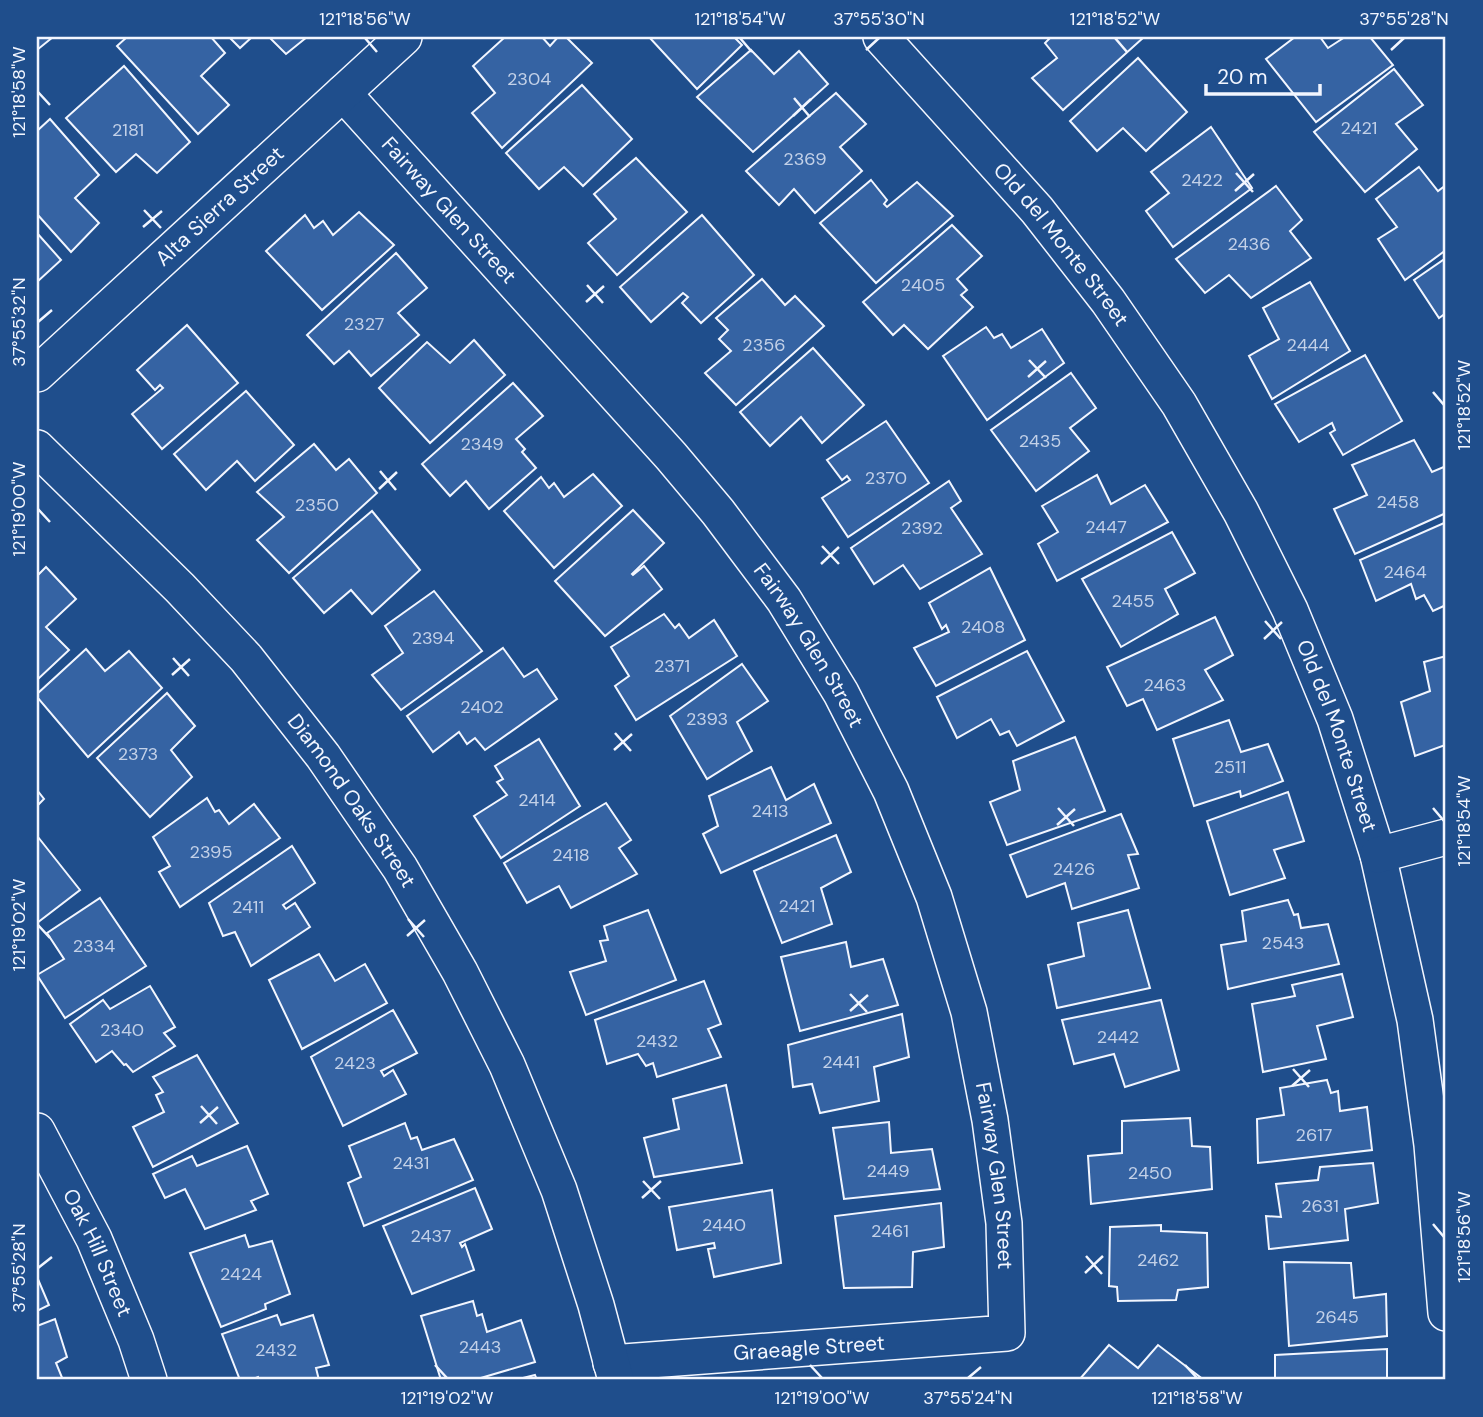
<svg xmlns="http://www.w3.org/2000/svg" width="1483" height="1417" viewBox="0 0 1483 1417" font-family="'DM Sans',sans-serif">
<style>
.building{fill:#3563a3;stroke:#f2f6ff;stroke-width:2}
.lines{fill:none;stroke-linecap:round;stroke-linejoin:round}
.street-casing{stroke:#f2f6ff;stroke-width:38}
.street{stroke:#1f4e8c;stroke-width:35}
.ticks{fill:none;stroke:#f2f6ff;stroke-width:2.5}
.labels{text-anchor:middle;dominant-baseline:central;stroke-width:5;stroke-linejoin:round;paint-order:stroke}
.number-label{font-size:18px;fill:#c3d1e8}
.street-label{font-size:21px;fill:#f2f6ff;stroke:#1f4e8c}
.neatline{fill:none;stroke:#f2f6ff;stroke-width:2.5}
.ticks-label{font-size:18px;text-anchor:middle;fill:#f2f6ff}
</style>
<rect width="100%" height="100%" fill="#1f4e8c"/>
<!-- building -->
<g class="building">
<path d="M37,37H53L37,50Z"/>
<path d="M127,37H211L225,53L201,76L229,105L198,134L117,46Z"/>
<path d="M229,37H252L240,48Z"/>
<path d="M269,37H307L286,54Z"/>
<path d="M505,37H542L550,46L558,37H566L592,63L502,148L472,113L495,93L473,66Z"/>
<path d="M649,37H734L742,45L697,89Z"/>
<path d="M1049,37H1144L1063,110L1032,78L1057,58L1045,43L1050,38Z"/>
<path d="M1295,37H1320L1328,48L1345,37H1370L1393,65L1316,122L1266,59Z"/>
<path d="M751,50L774,74L799,51L828,84L753,152L697,97Z"/>
<path d="M1138,58L1187,112L1146,151L1123,128L1097,151L1070,121Z"/>
<path d="M124,66L190,142L157,173L136,154L116,172L66,118Z"/>
<path d="M1394,69L1423,105L1396,124L1417,149L1365,192L1314,132Z"/>
<path d="M582,85L632,139L583,186L564,167L539,189L506,153Z"/>
<path d="M836,93L866,124L840,147L862,171L815,213L794,189L779,205L746,171Z"/>
<path d="M50,119L99,175L75,198L99,223L71,252L37,214V131Z"/>
<path d="M1211,127L1252,188L1173,247L1146,211L1169,193L1151,172Z"/>
<path d="M636,158L687,212L617,275L588,243L616,219L594,194Z"/>
<path d="M1419,167L1438,191L1446,185V250L1405,280L1378,239L1397,227L1376,199Z"/>
<path d="M871,180L887,200L884,204L887,207L917,182L953,216L876,283L820,223Z"/>
<path d="M1276,186L1302,220L1290,231L1311,258L1251,298L1229,275L1205,293L1176,259Z"/>
<path d="M359,212L394,245L322,310L266,251L305,215L314,228L323,221L333,235Z"/>
<path d="M702,215L754,275L701,323L682,303L688,297L683,293L651,322L620,287Z"/>
<path d="M952,225L982,256L957,279L967,290L961,295L973,307L928,349L904,325L893,335L863,302Z"/>
<path d="M37,233L61,260L37,282Z"/>
<path d="M396,253L427,288L398,313L419,335L371,376L349,351L334,364L307,335Z"/>
<path d="M1446,258V313L1439,318L1414,280Z"/>
<path d="M762,279L785,305L795,296L824,326L736,405L705,373L731,351L719,339L728,330L716,318Z"/>
<path d="M1310,282L1350,351L1272,399L1249,356L1279,339L1263,308Z"/>
<path d="M187,325L238,383L162,449L132,414L163,388L160,385L155,390L137,370Z"/>
<path d="M986,327L994,338L1002,334L1011,348L1042,329L1064,363L987,420L943,356Z"/>
<path d="M474,340L505,375L430,443L379,388L427,342L450,363Z"/>
<path d="M813,348L864,405L822,443L801,417L770,446L740,412Z"/>
<path d="M1365,355L1402,421L1343,455L1330,433L1335,430L1332,423L1299,442L1275,404Z"/>
<path d="M1071,373L1096,408L1070,428L1089,451L1036,491L991,430Z"/>
<path d="M513,383L543,416L516,439L525,449L522,452L536,468L489,509L466,481L450,496L422,464Z"/>
<path d="M246,391L294,445L255,481L237,461L206,490L174,454Z"/>
<path d="M886,421L929,483L848,537L822,498L850,480L847,476L842,480L827,460Z"/>
<path d="M1414,440L1432,472L1446,466V513L1355,554L1334,509L1367,495L1352,465Z"/>
<path d="M314,444L336,470L349,459L377,493L289,573L257,540L284,517L257,492Z"/>
<path d="M593,474L622,506L554,568L504,511L541,477L549,488L554,483L564,497Z"/>
<path d="M1097,475L1111,504L1145,485L1168,522L1057,581L1038,544L1058,532L1042,506Z"/>
<path d="M949,481L961,501L951,508L982,554L920,589L903,565L874,584L851,548Z"/>
<path d="M633,510L664,543L632,574L633,575L644,566L662,589L605,636L555,581Z"/>
<path d="M372,511L420,570L372,614L351,590L324,613L293,578Z"/>
<path d="M1444,523L1446,526V605L1433,611L1424,595L1416,599L1411,584L1376,601L1360,560Z"/>
<path d="M1172,532L1195,573L1165,589L1178,614L1121,647L1082,579Z"/>
<path d="M46,567L76,599L46,627L69,650L37,680V576Z"/>
<path d="M990,568L1025,640L936,686L914,648L949,632L946,625L942,629L929,603Z"/>
<path d="M434,591L482,651L401,710L372,675L403,653L385,626Z"/>
<path d="M664,614L675,628L679,624L689,638L714,620L737,656L636,720L615,686L629,676L611,647Z"/>
<path d="M1215,617L1233,655L1205,670L1223,700L1157,730L1143,699L1127,706L1107,667Z"/>
<path d="M503,648L524,677L537,669L557,699L485,750L475,738L467,744L459,732L433,752L407,716Z"/>
<path d="M86,649L105,671L129,651L162,688L88,757L37,697V694Z"/>
<path d="M1027,651L1064,721L1017,746L1009,731L1000,735L991,719L957,738L937,697Z"/>
<path d="M1446,656V749L1445,745L1415,756L1401,702L1430,691L1424,662Z"/>
<path d="M742,664L768,701L737,722L752,751L707,779L670,716Z"/>
<path d="M167,693L195,726L171,750L192,777L150,817L97,758Z"/>
<path d="M1229,720L1241,752L1268,744L1283,781L1241,797L1240,791L1194,806L1173,739Z"/>
<path d="M1075,737L1105,811L1007,845L990,802L1020,790L1013,761Z"/>
<path d="M539,739L580,806L501,858L474,816L507,795L497,782L503,779L495,766Z"/>
<path d="M771,767L786,800L814,784L831,823L721,873L703,834L718,826L709,796Z"/>
<path d="M37,790L44,799L37,806Z"/>
<path d="M1288,792L1304,841L1274,850L1285,878L1230,895L1207,821Z"/>
<path d="M207,798L215,812L219,810L229,824L254,804L280,838L180,907L159,872L170,866L153,837Z"/>
<path d="M606,803L631,840L619,848L637,874L571,908L559,886L527,903L504,863Z"/>
<path d="M1121,814L1138,854L1128,855L1139,888L1072,909L1065,883L1027,897L1010,855Z"/>
<path d="M836,835L851,872L821,888L832,924L782,943L754,871Z"/>
<path d="M38,837L80,890L37,923V838Z"/>
<path d="M292,846L315,883L283,905L286,909L295,903L310,927L251,966L235,932L223,936L209,903Z"/>
<path d="M100,898L146,966L65,1018L37,975L64,959L47,933Z"/>
<path d="M1288,900L1294,915L1298,914L1301,928L1328,924L1339,964L1228,989L1221,945L1246,941L1242,911Z"/>
<path d="M648,910L676,980L586,1015L570,972L606,961L600,941L608,940L604,926Z"/>
<path d="M1128,910L1150,988L1057,1008L1048,965L1084,956L1078,923Z"/>
<path d="M846,942L851,967L883,959L898,1005L800,1031L781,957Z"/>
<path d="M319,954L335,981L365,964L387,1003L302,1049L269,980Z"/>
<path d="M1342,974L1353,1017L1317,1026L1326,1059L1263,1072L1252,1004L1295,996L1292,985Z"/>
<path d="M704,981L721,1024L708,1029L721,1057L657,1077L653,1063L646,1066L638,1054L607,1064L595,1020Z"/>
<path d="M150,986L175,1027L164,1033L175,1046L133,1072L126,1064L124,1065L112,1051L96,1062L70,1024L103,1000L110,1009Z"/>
<path d="M1161,1000L1179,1070L1125,1087L1114,1054L1074,1064L1062,1020Z"/>
<path d="M393,1010L417,1053L381,1071L384,1076L393,1070L406,1094L343,1126L311,1057Z"/>
<path d="M902,1014L909,1057L874,1067L879,1101L820,1113L812,1084L793,1087L788,1045Z"/>
<path d="M197,1055L238,1123L153,1167L133,1127L164,1112L156,1095L163,1092L153,1077Z"/>
<path d="M1327,1080L1331,1093L1338,1091L1340,1111L1367,1107L1372,1150L1258,1163L1257,1119L1284,1115L1280,1088Z"/>
<path d="M726,1085L742,1163L654,1177L644,1138L679,1129L673,1099Z"/>
<path d="M1190,1118L1192,1146L1210,1147L1212,1189L1091,1204L1088,1156L1122,1153V1121Z"/>
<path d="M889,1122L891,1153L932,1149L940,1189L844,1199L833,1128Z"/>
<path d="M405,1123L411,1139L417,1137L422,1150L454,1139L473,1180L364,1226L348,1183L361,1177L349,1146Z"/>
<path d="M247,1146L268,1194L251,1201L256,1210L205,1229L185,1189L165,1198L153,1174L192,1156L197,1166Z"/>
<path d="M1373,1163L1378,1203L1345,1209L1348,1240L1269,1249L1266,1216L1281,1217L1276,1184L1318,1180L1320,1167Z"/>
<path d="M475,1188L492,1229L460,1243L462,1247L465,1244L474,1270L412,1294L383,1226Z"/>
<path d="M772,1190L781,1263L714,1277L708,1249L715,1248L714,1243L677,1250L669,1207Z"/>
<path d="M941,1203L944,1247L913,1252L912,1287L844,1288L835,1216Z"/>
<path d="M1161,1225V1231L1207,1233L1208,1287L1178,1290L1176,1300L1118,1301L1117,1287L1109,1286L1110,1227Z"/>
<path d="M245,1235L249,1247L272,1241L290,1294L265,1304L266,1309L221,1327L190,1253Z"/>
<path d="M1284,1262L1351,1263L1354,1298L1386,1294L1387,1336L1289,1346Z"/>
<path d="M37,1277L49,1305L37,1311Z"/>
<path d="M473,1301L477,1316L482,1314L487,1332L521,1320L535,1362L474,1380H441L421,1316Z"/>
<path d="M277,1315L281,1325L313,1315L329,1365L316,1368L319,1380H259L258,1377L250,1380H240L222,1334Z"/>
<path d="M55,1319L67,1357L56,1363L63,1380H37V1326Z"/>
<path d="M1109,1345L1138,1368L1158,1345L1204,1380H1079Z"/>
<path d="M1387,1349V1380H1275V1355Z"/>
<path d="M535,1375L537,1380H515Z"/>
</g>
<g class="lines">
<defs>
<g id="street">
<path id="s1" d="M881,37L1037,210L1108,301L1179,404L1241,512L1290,610L1335,719L1378,855L1415,1020L1432,1145L1446,1313"/>
<path id="s2" d="M343,93L671,456L718,512L784,600L841,693L891,791L934,897L969,1012L990,1120L1004,1223L1007,1333L611,1363"/>
<path id="s3" d="M37,374L404,37"/>
<path id="s4" d="M37,448L180,588L246,658L323,756L400,868L460,972L507,1065L559,1190L596,1305L616,1380"/>
<path d="M1378,855L1446,837"/>
<path id="s5" d="M37,1131L94,1239L136,1340L149,1380"/>
</g>
</defs>
<!-- street casing -->
<use href="#street" class="street-casing"/>
<!-- street -->
<use href="#street" class="street"/>
</g>
<!-- ticks -->
<path class="ticks" d="M365,38L377,52M740,38L752,52M1115,38L1127,52M866,50L879,38M1391,50L1404,38M38,92L50,105M794,98L810,117M793,116L811,99M1236,173L1253,192M1235,191L1254,174M144,210L161,228M143,227L162,211M587,285L603,303M586,302L604,286M38,322L52,310M1029,360L1046,378M1028,377L1046,361M1433,392L1444,405M380,471L396,490M379,489L397,472M38,509L50,522M822,546L839,564M821,564L839,547M1265,621L1281,639M1264,639L1282,622M173,658L189,676M172,675L190,659M615,733L631,751M614,750L632,734M1058,808L1074,826M1433,808L1444,821M1057,825L1075,809M408,919L424,937M38,925L50,938M407,936L425,920M850,994L867,1012M850,1011L868,995M1293,1069L1309,1087M1292,1086L1310,1070M201,1106L217,1124M200,1123L218,1107M643,1181L660,1199M642,1198L661,1181M1433,1224L1444,1237M1086,1256L1102,1274M38,1268L52,1257M1085,1273L1103,1256M435,1365L447,1378M810,1365L822,1378M1185,1365L1197,1378M968,1378L981,1367"/>
<g class="labels">
<!-- number labels -->
<g class="number-label">
<text x="529" y="79">2304</text>
<text x="1359" y="128">2421</text>
<text x="128" y="130">2181</text>
<text x="805" y="159">2369</text>
<text x="1202" y="180">2422</text>
<text x="1249" y="244">2436</text>
<text x="923" y="285">2405</text>
<text x="364" y="324">2327</text>
<text x="764" y="345">2356</text>
<text x="1308" y="345">2444</text>
<text x="1040" y="441">2435</text>
<text x="482" y="444">2349</text>
<text x="886" y="478">2370</text>
<text x="1398" y="502">2458</text>
<text x="317" y="505">2350</text>
<text x="1106" y="527">2447</text>
<text x="922" y="528">2392</text>
<text x="1405" y="572">2464</text>
<text x="1133" y="601">2455</text>
<text x="983" y="627">2408</text>
<text x="433" y="638">2394</text>
<text x="672" y="666">2371</text>
<text x="1165" y="685">2463</text>
<text x="482" y="707">2402</text>
<text x="707" y="719">2393</text>
<text x="138" y="754">2373</text>
<text x="1230" y="767">2511</text>
<text x="537" y="800">2414</text>
<text x="770" y="811">2413</text>
<text x="211" y="852">2395</text>
<text x="571" y="855">2418</text>
<text x="1074" y="869">2426</text>
<text x="797" y="906">2421</text>
<text x="248" y="907">2411</text>
<text x="1283" y="943">2543</text>
<text x="94" y="946">2334</text>
<text x="122" y="1030">2340</text>
<text x="1118" y="1037">2442</text>
<text x="657" y="1041">2432</text>
<text x="841" y="1062">2441</text>
<text x="355" y="1063">2423</text>
<text x="1314" y="1135">2617</text>
<text x="411" y="1163">2431</text>
<text x="888" y="1171">2449</text>
<text x="1150" y="1173">2450</text>
<text x="1320" y="1206">2631</text>
<text x="724" y="1225">2440</text>
<text x="890" y="1231">2461</text>
<text x="431" y="1236">2437</text>
<text x="1158" y="1260">2462</text>
<text x="241" y="1274">2424</text>
<text x="1337" y="1317">2645</text>
<text x="480" y="1347">2443</text>
<text x="276" y="1350">2432</text>
</g>
<!-- street labels -->
<g class="street-label">
<text stroke="none"><textPath href="#s3" startOffset="248">Alta Sierra Street</textPath></text>
<text stroke="none"><textPath href="#s2" startOffset="158">Fairway Glen Street</textPath></text>
<text stroke="none"><textPath href="#s1" startOffset="275">Old del Monte Street</textPath></text>
<text stroke="none"><textPath href="#s2" startOffset="724">Fairway Glen Street</textPath></text>
<text stroke="none"><textPath href="#s1" startOffset="842">Old del Monte Street</textPath></text>
<text stroke="none"><textPath href="#s4" startOffset="474">Diamond Oaks Street</textPath></text>
<text stroke="none"><textPath href="#s2" startOffset="1292">Fairway Glen Street</textPath></text>
<text stroke="none"><textPath href="#s5" startOffset="136">Oak Hill Street</textPath></text>
<text transform="translate(809 1348) rotate(-4)">Graeagle Street</text>
</g>
</g>
<!-- border -->
<rect width="1483" height="1417" fill="none" stroke="#1f4e8c" stroke-width="77"/>
<!-- scale -->
<path d="M1206 84v10h114v-10" fill="none" stroke="#f2f6ff" stroke-width="3.5"/>
<text x="1217" y="84" font-size="21" fill="#f2f6ff" stroke="#1f4e8c" stroke-width="5" paint-order="stroke">20 m</text>
<rect x="38" y="38" width="1406" height="1340" class="neatline"/>
<g class="ticks-label">
<text x="365" y="25">121°18'56"W</text>
<text x="740" y="25">121°18'54"W</text>
<text x="879" y="25">37°55'30"N</text>
<text x="1115" y="25">121°18'52"W</text>
<text x="1404" y="25">37°55'28"N</text>
<text transform="translate(19 92) rotate(-90)" y="6">121°18'58"W</text>
<text transform="translate(19 322) rotate(-90)" y="6">37°55'32"N</text>
<text transform="translate(1464 405) rotate(-90)" y="6">121°18'52"W</text>
<text transform="translate(19 509) rotate(-90)" y="6">121°19'00"W</text>
<text transform="translate(1464 821) rotate(-90)" y="6">121°18'54"W</text>
<text transform="translate(19 925) rotate(-90)" y="6">121°19'02"W</text>
<text transform="translate(1464 1237) rotate(-90)" y="6">121°18'56"W</text>
<text transform="translate(19 1268) rotate(-90)" y="6">37°55'28"N</text>
<text x="447" y="1404">121°19'02"W</text>
<text x="822" y="1404">121°19'00"W</text>
<text x="968" y="1404">37°55'24"N</text>
<text x="1197" y="1404">121°18'58"W</text>
</g>
</svg>
